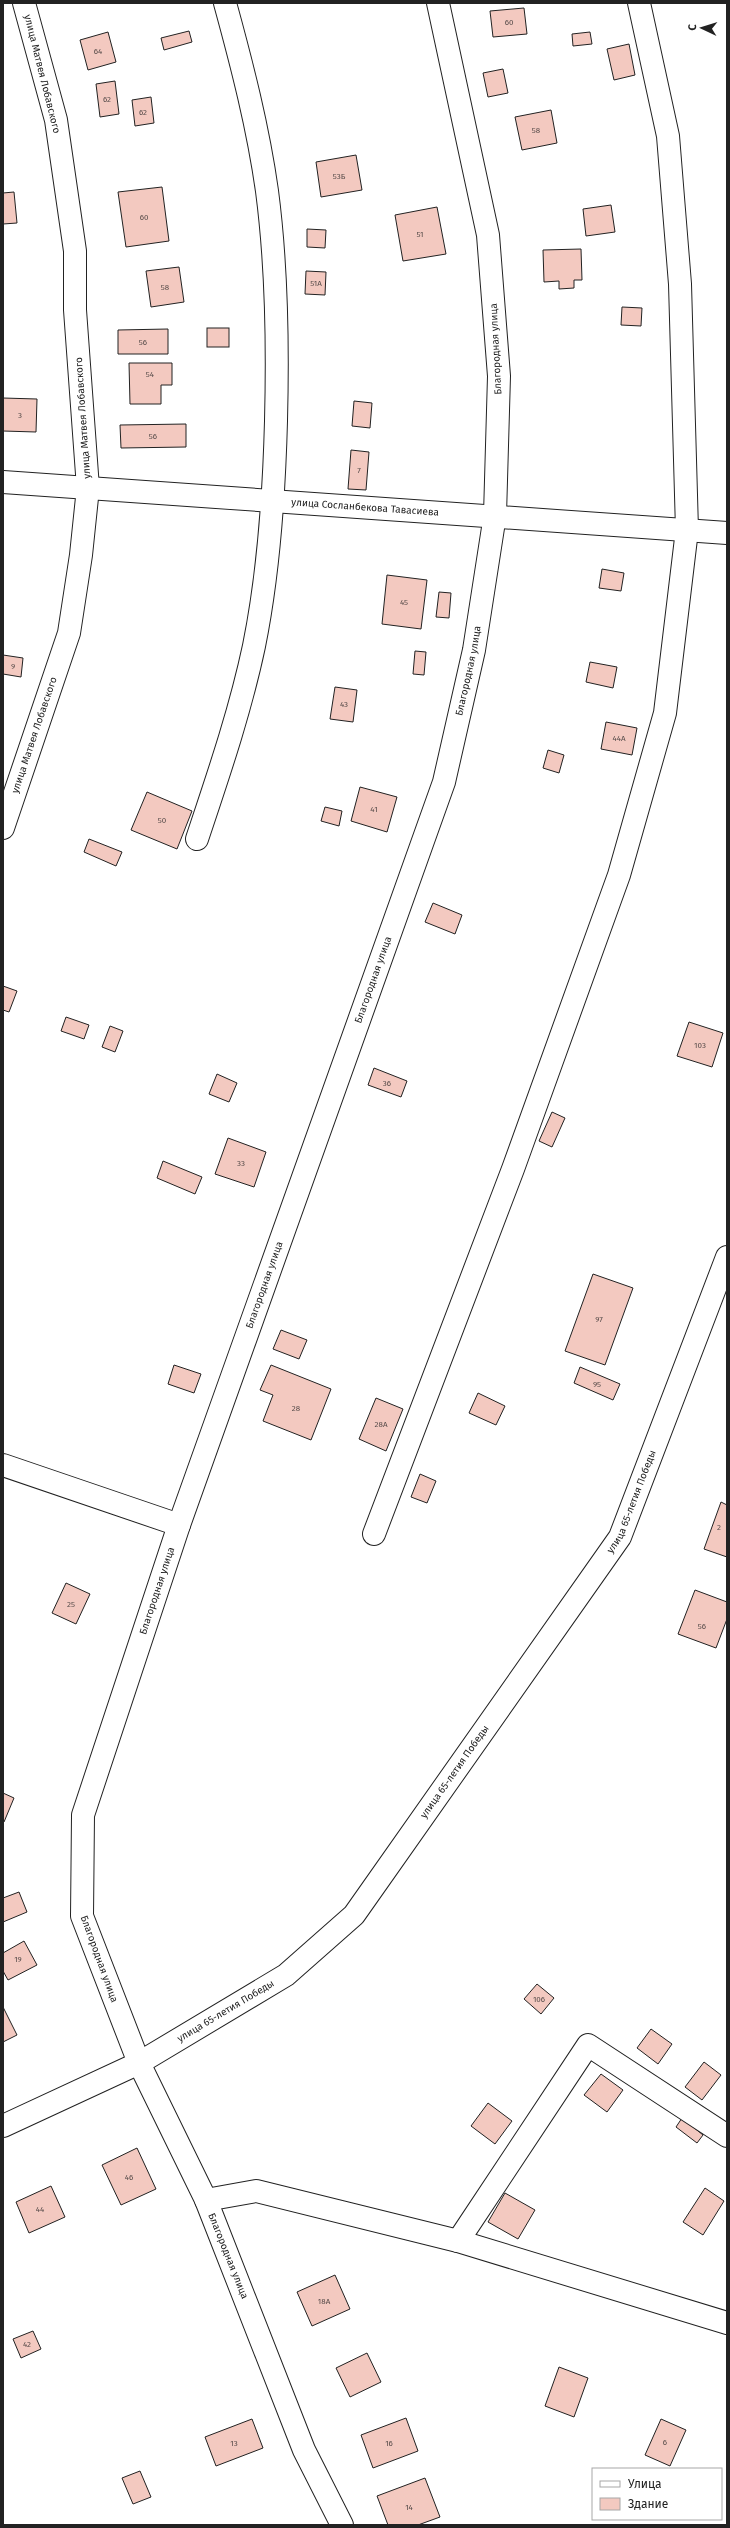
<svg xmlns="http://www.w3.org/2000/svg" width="730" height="2528" viewBox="0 0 730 2528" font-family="'Fira Sans',sans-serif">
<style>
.building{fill:#f3c9c0;stroke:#222}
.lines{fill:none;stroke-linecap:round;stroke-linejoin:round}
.minor-casing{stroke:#222;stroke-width:24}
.minor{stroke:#fff;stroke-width:22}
.labels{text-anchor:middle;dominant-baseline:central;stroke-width:3;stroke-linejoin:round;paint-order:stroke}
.number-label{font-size:8px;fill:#564c4a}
.street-label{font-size:10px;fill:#222;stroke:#fff}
</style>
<rect width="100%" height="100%" fill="#fff"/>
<!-- building -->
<g class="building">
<path d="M524,8L527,34L493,37L490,11Z"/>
<path d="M189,31L192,42L164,50L161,38Z"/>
<path d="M108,32L116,62L88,70L80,40Z"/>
<path d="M590,32L592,44L573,46L572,34Z"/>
<path d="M629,44L635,75L614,80L607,49Z"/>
<path d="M503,69L508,93L488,97L483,73Z"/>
<path d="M115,81L119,114L100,117L96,84Z"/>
<path d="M151,97L154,123L135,126L132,100Z"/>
<path d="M551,110L557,143L522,150L515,117Z"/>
<path d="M356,155L362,190L321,197L316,162Z"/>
<path d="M162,187L169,241L126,247L118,192Z"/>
<path d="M14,192L17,223L3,224V193Z"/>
<path d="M611,205L615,232L586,236L583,209Z"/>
<path d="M437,207L446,254L403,261L395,215Z"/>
<path d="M307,229L326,230L325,248L307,247Z"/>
<path d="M581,249L582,280H574V288L559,289V281L544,282L543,250Z"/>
<path d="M179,267L184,302L151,307L146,271Z"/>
<path d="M306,271L326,272L325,295L305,294Z"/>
<path d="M622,307L642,308L641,326L621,325Z"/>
<rect x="207" y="328" width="22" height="19"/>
<path d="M168,329V354H118V330Z"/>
<path d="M129,363H172V385H161V404H130Z"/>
<path d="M3,398L37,399L36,432L3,431Z"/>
<path d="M354,401L372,403L370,428L352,426Z"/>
<path d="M186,424V447L121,448L120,425Z"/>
<path d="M351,450L369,452L366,490L348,489Z"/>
<path d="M602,569L624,573L621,591L599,588Z"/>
<path d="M387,575L427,580L421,629L382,624Z"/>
<path d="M439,592L451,593L449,618L436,617Z"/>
<path d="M415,651L426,652L424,675L413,674Z"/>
<path d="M3,655L23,658L21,677L3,674Z"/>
<path d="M590,662L617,667L613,688L586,682Z"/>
<path d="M335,687L357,690L353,722L330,719Z"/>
<path d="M606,722L637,728L632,755L601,749Z"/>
<path d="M548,750L564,755L559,773L543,768Z"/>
<path d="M360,787L397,797L387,832L351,821Z"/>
<path d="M147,792L192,811L177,849L131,830Z"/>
<path d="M325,807L342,811L339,826L321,821Z"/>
<path d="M89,839L122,852L116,866L84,852Z"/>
<path d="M433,903L462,915L455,934L425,922Z"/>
<path d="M3,986L17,991L9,1012L3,1010Z"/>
<path d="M66,1017L89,1025L84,1039L61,1031Z"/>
<path d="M689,1022L723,1033L712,1067L677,1056Z"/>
<path d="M110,1026L123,1031L115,1052L102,1047Z"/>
<path d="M374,1068L407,1081L401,1097L368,1085Z"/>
<path d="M217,1074L237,1083L229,1102L209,1094Z"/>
<path d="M552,1112L565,1118L552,1147L539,1141Z"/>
<path d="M228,1138L266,1152L254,1187L215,1174Z"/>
<path d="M163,1161L202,1177L195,1194L157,1178Z"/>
<path d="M593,1274L633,1288L605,1365L565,1351Z"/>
<path d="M281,1330L307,1340L299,1359L273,1349Z"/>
<path d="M174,1365L201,1374L194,1393L168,1384Z"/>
<path d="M271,1365L331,1389L311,1440L263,1421L273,1395L260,1390Z"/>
<path d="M580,1367L620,1384L613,1400L574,1383Z"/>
<path d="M478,1393L505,1406L496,1425L469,1413Z"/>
<path d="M376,1398L403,1409L386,1451L359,1439Z"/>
<path d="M420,1474L436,1481L427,1503L411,1497Z"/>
<path d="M721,1502L727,1505V1557L704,1549Z"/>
<path d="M66,1583L90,1594L76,1624L52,1613Z"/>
<path d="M695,1590L727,1602V1619L716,1648L678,1634Z"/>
<path d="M3,1793L14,1798L4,1822L3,1821Z"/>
<path d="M19,1892L27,1912L3,1922V1898Z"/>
<path d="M24,1941L37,1965L8,1980L3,1971V1953Z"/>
<path d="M537,1984L554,1998L541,2014L524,1999Z"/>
<path d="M3,2007L17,2035L3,2042Z"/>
<path d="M651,2029L672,2044L658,2064L637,2048Z"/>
<path d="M704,2062L721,2075L702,2100L685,2087Z"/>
<path d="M601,2074L623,2090L607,2112L584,2095Z"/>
<path d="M488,2103L512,2121L495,2144L471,2126Z"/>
<path d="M682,2118L703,2135L697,2143L676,2127Z"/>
<path d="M137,2148L156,2189L121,2205L102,2165Z"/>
<path d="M51,2186L65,2217L29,2233L16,2202Z"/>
<path d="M705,2188L724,2201L703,2235L683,2222Z"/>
<path d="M505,2193L535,2210L518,2239L488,2222Z"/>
<path d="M335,2275L350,2309L312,2326L297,2292Z"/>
<path d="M33,2331L41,2349L21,2358L13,2339Z"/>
<path d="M367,2353L381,2382L350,2397L336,2368Z"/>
<path d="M559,2367L588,2378L574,2417L545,2406Z"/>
<path d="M406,2418L418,2451L373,2468L361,2435Z"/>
<path d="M252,2419L263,2448L216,2466L205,2437Z"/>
<path d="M661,2419L686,2430L670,2466L645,2455Z"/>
<path d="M140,2471L151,2497L133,2504L122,2478Z"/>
<path d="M425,2478L440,2517L418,2525H388L377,2496Z"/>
</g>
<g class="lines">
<defs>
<g id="minor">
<path id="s1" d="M3,482L727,533"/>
<path id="s2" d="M3,828L69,633L81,555L88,488L75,310V251L56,120L24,3"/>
<path d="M197,839C218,776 240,712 254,646C269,572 274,497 276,421C278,344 277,267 267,191C258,127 242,65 225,3"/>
<path d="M3,1465L179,1525"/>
<path d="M374,1534L513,1169L619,875L665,713L687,530L680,284L668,136L639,3"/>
<path id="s3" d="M3,2126L139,2063L286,1975L354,1915L620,1537L727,1257"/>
<path d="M206,2200L256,2191L458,2241L727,2323"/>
<path d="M458,2241L588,2045L727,2136"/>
<path id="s4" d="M342,2525L304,2450L206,2200L139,2063L82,1916L83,1815L179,1525L444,782L474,650L495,515L499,376L488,235L438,3"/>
</g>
</defs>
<!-- minor casing -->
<use href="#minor" class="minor-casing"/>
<!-- minor -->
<use href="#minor" class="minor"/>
</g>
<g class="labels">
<!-- number labels -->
<g class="number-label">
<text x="509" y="22">60</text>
<text x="98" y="51">64</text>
<text x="107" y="99">62</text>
<text x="143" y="112">62</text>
<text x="536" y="130">58</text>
<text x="339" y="176">53Б</text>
<text x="144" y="217">60</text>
<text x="420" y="234">51</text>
<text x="316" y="283">51А</text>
<text x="165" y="287">58</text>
<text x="143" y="342">56</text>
<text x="150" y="374">54</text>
<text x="20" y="415">3</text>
<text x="153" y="436">56</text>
<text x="359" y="470">7</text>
<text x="404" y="602">45</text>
<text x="13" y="666">9</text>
<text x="344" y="704">43</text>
<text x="619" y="738">44А</text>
<text x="374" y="809">41</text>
<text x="162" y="820">50</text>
<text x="700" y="1045">103</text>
<text x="387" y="1083">36</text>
<text x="241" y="1163">33</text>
<text x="599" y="1319">97</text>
<text x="597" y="1384">95</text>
<text x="296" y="1408">28</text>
<text x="381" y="1424">28А</text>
<text x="719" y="1527">2</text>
<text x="71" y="1604">25</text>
<text x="702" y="1626">56</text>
<text x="18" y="1959">19</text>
<text x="539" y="1999">106</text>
<text x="129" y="2177">46</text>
<text x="40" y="2209">44</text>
<text x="324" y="2301">18А</text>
<text x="27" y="2344">42</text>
<text x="665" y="2442">6</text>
<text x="234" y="2443">13</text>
<text x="389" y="2443">16</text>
<text x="409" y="2507">14</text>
</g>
<!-- street labels -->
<g class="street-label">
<text transform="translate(42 74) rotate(76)">улица Матвея Лобавского</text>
<text transform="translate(496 349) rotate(-93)">Благородная улица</text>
<text transform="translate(83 418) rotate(-94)">улица Матвея Лобавского</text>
<text stroke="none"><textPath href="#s1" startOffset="363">улица Сосланбекова Тавасиева</textPath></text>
<text stroke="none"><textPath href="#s4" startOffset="1972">Благородная улица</textPath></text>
<text stroke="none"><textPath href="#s2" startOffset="98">улица Матвея Лобавского</textPath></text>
<text stroke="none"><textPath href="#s4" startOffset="1648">Благородная улица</textPath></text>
<text stroke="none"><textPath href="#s4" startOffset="1324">Благородная улица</textPath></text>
<text stroke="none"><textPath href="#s3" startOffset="911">улица 65-летия Победы</textPath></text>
<text stroke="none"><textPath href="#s4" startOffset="1000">Благородная улица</textPath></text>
<text stroke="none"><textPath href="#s3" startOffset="587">улица 65-летия Победы</textPath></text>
<text transform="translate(99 1959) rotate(70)">Благородная улица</text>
<text stroke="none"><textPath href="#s3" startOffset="251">улица 65-летия Победы</textPath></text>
<text transform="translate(228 2256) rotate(68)">Благородная улица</text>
</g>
</g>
<!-- border -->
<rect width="730" height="2528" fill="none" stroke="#222222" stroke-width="8"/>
<!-- legend -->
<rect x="592" y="2468" width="130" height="52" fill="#ffffff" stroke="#a7a7a7"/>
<rect x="600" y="2481" width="20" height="6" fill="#ffffff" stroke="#a7a7a7"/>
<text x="628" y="2488" font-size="12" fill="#222222">Улица</text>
<rect x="600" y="2498" width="20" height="12" fill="#f3c9c0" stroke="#a7a7a7"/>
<text x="628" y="2508" font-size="12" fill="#222222">Здание</text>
<!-- north arrow -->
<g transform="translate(702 28) rotate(274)" stroke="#ffffff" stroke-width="3" paint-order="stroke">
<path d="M0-3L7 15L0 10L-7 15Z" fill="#222222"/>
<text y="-6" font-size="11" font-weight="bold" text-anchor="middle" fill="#222222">С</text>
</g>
</svg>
